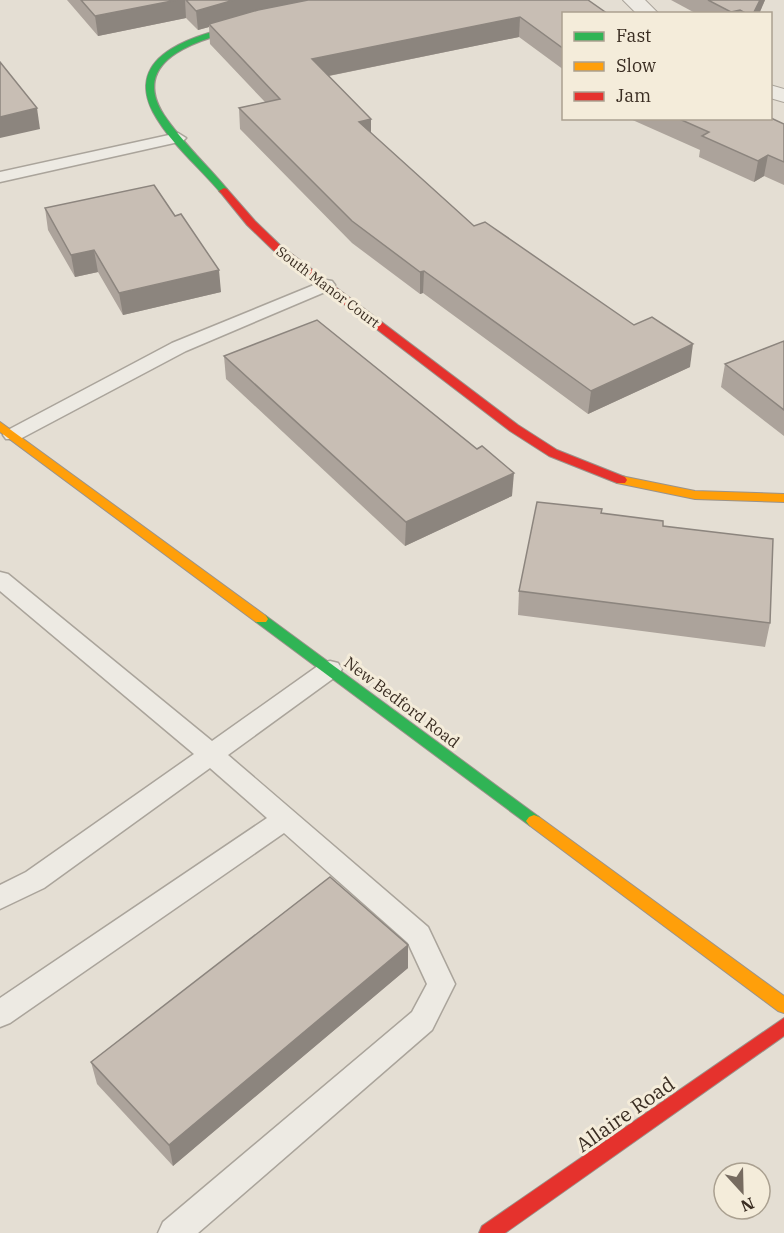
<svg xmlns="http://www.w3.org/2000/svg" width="784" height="1233" viewBox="0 0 784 1233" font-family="'IBM Plex Serif',serif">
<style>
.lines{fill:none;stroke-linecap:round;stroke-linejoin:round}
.lane-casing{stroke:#aaa49b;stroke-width:3}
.street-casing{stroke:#aaa49b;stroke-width:2}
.fast-casing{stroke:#9a938b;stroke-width:2}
.slow-casing{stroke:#9a938b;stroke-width:2}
.jam-casing{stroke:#9a938b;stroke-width:2}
.lane{fill:#edeae3;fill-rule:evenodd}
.street{fill:#edeae3;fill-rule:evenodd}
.fast{fill:#30b455;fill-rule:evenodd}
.slow{fill:#ff9f0a;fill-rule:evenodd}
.jam{fill:#e5322d;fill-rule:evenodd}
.wall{fill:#aca39b}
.shaded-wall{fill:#8c857e}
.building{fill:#c8beb4;stroke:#8c857e;stroke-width:1.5}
.labels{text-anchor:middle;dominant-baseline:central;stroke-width:6;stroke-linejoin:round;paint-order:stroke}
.far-street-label{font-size:14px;fill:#3a2d22;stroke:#f4ecda}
.street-label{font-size:16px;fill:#3a2d22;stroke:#f4ecda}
.near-street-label{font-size:20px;fill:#3a2d22;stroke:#f4ecda}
</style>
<rect width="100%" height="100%" fill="#e4ded3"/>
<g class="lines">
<defs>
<g id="lane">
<path d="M178,133L186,138L183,141L0,182V172Z"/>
<path d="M326,280L332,281L335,285L332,289L186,351L20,439H6L3,435L6,431L172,343Z"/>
<path d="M0,572L8,574L212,741L322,663L330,661L338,663L342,669L338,675L228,755L428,927L455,984L432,1030L198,1233H158L163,1222L412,1012L427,984L408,943L284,833L10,1023L0,1027V998L267,818L210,768L44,888L0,909V885L26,872L194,754L0,591Z"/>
</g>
<g id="street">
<path d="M623,0H645L659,14H637Z"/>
<path d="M770,85L784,89V102L770,98Z"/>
</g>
<g id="fast">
<path d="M252,22H255V26C213,36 125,54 164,115C182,142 207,165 227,189V193H221C199,167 169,142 153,112C121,49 209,32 252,22Z"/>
<path d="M261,614L266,616L539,817L542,821L539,825L534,827L529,825L256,622L254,619Z"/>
</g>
<g id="slow">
<path d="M0,422L266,616L268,619L266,622H256L0,432Z"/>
<path d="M621,476L695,491L784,494V502L695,499L617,483L615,480Z"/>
<path d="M534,815L539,817L784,996V1013L778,1011L529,825L526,821L529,817Z"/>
</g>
<g id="jam">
<path d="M224,188L227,189L255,221L281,246L518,425L557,450L625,477L627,480L625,483H617L549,456L510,431L273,250L247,225L221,193L219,191Z"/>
<path d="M784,1018V1036L505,1233H479L482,1226Z"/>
</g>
</defs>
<!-- lane casing -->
<use href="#lane" class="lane-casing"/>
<!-- street casing -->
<use href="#street" class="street-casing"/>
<!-- fast casing -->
<use href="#fast" class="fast-casing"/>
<!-- slow casing -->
<use href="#slow" class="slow-casing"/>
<!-- jam casing -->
<use href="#jam" class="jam-casing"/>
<!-- lane -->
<use href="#lane" class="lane"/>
<!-- street -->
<use href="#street" class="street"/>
<!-- fast -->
<use href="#fast" class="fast"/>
<!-- slow -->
<use href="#slow" class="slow"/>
<!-- jam -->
<use href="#jam" class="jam"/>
</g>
<!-- wall -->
<g class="wall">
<path d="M67,0H588L564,14V70L519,37L329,76L371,119V133L474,226L690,367L588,414L423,293L420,294L352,243L240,129L239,108L265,102L210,44L209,27L198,30L186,18L98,36Z"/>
<path d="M671,0H765L759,14H697Z"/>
<path d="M628,118H771L784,124V185L764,176L754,182L699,157L700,150Z"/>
<path d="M45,208L221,292L123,315L98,272L75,277L48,230Z"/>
<path d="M784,341V436L721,387L725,364Z"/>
<path d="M224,356L512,496L405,546L226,379Z"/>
<path d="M601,513L663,526L770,623L765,647L518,615L519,591Z"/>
<path d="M408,945V968L173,1166L97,1084L91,1062Z"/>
</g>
<!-- shaded-wall -->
<g class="shaded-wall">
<path d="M177,0H185L186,18L98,36L95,16Z"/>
<path d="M234,0H325L209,24V27L198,30L196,11Z"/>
<path d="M760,0H765L759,14H753Z"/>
<path d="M740,10L739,14H731V12Z"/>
<path d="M520,17L519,37L313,79L312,59Z"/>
<path d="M37,108L40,129L0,138V117Z"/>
<path d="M371,119V140L359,122Z"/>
<path d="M768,155L764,176L754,182L758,161Z"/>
<path d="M94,250L98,272L75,277L71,255Z"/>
<path d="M219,270L221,292L123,315L119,293Z"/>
<path d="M424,271L423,293L420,294V272Z"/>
<path d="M693,344L690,367L588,414L591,391Z"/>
<path d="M514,473L512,496L405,546L406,522Z"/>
<path d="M408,945V968L173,1166L169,1145Z"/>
</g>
<!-- building -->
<g class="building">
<path d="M81,0H177L95,16Z"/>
<path d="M186,0H234L196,11Z"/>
<path d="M308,0H588L608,14H564V49L520,17L312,59L371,119L359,122L474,226L485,222L634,325L652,317L693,344L591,391L424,271L420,272L352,221L239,108L280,99L209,24L258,10Z"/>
<path d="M708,0H760L753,14H747L740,10L731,12Z"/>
<path d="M0,62L37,108L0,117Z"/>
<path d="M677,118H771L784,124V162L768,155L758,161L702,136L709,132Z"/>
<path d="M154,185L175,216L181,214L219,270L119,293L94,250L71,255L45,208Z"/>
<path d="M317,320L477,449L482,446L514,473L406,522L224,356Z"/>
<path d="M784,341V410L725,364Z"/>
<path d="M537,502L602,509L601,513L663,521V526L773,539L770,623L519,591Z"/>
<path d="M330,877L408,945L169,1145L91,1062Z"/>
</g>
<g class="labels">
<!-- far-street labels -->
<g class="far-street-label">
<text transform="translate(328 287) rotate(37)">South Manor Court</text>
</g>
<!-- street labels -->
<g class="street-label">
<text transform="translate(402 702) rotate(37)">New Bedford Road</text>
</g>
<!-- near-street labels -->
<g class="near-street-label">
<text transform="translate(625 1114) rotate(-35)">Allaire Road</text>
</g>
</g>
<!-- legend -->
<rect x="562" y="12" width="210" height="108" fill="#f4ecda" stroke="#aaa090" stroke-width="1.5"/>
<rect x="574" y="32" width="30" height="9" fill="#30b455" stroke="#aaa090" stroke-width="1.5"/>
<text x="616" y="42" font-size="18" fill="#3a2d22">Fast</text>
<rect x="574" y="62" width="30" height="9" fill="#ff9f0a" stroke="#aaa090" stroke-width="1.5"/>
<text x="616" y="72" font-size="18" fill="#3a2d22">Slow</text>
<rect x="574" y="92" width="30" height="9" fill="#e5322d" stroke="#aaa090" stroke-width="1.5"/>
<text x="616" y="102" font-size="18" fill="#3a2d22">Jam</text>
<!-- north arrow -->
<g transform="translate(742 1191) rotate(158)"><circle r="28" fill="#f4ecda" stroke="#aaa090" stroke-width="1.5"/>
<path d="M0-4.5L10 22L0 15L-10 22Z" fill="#766b60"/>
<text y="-9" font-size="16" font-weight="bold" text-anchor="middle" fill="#3a2d22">N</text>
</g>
</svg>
